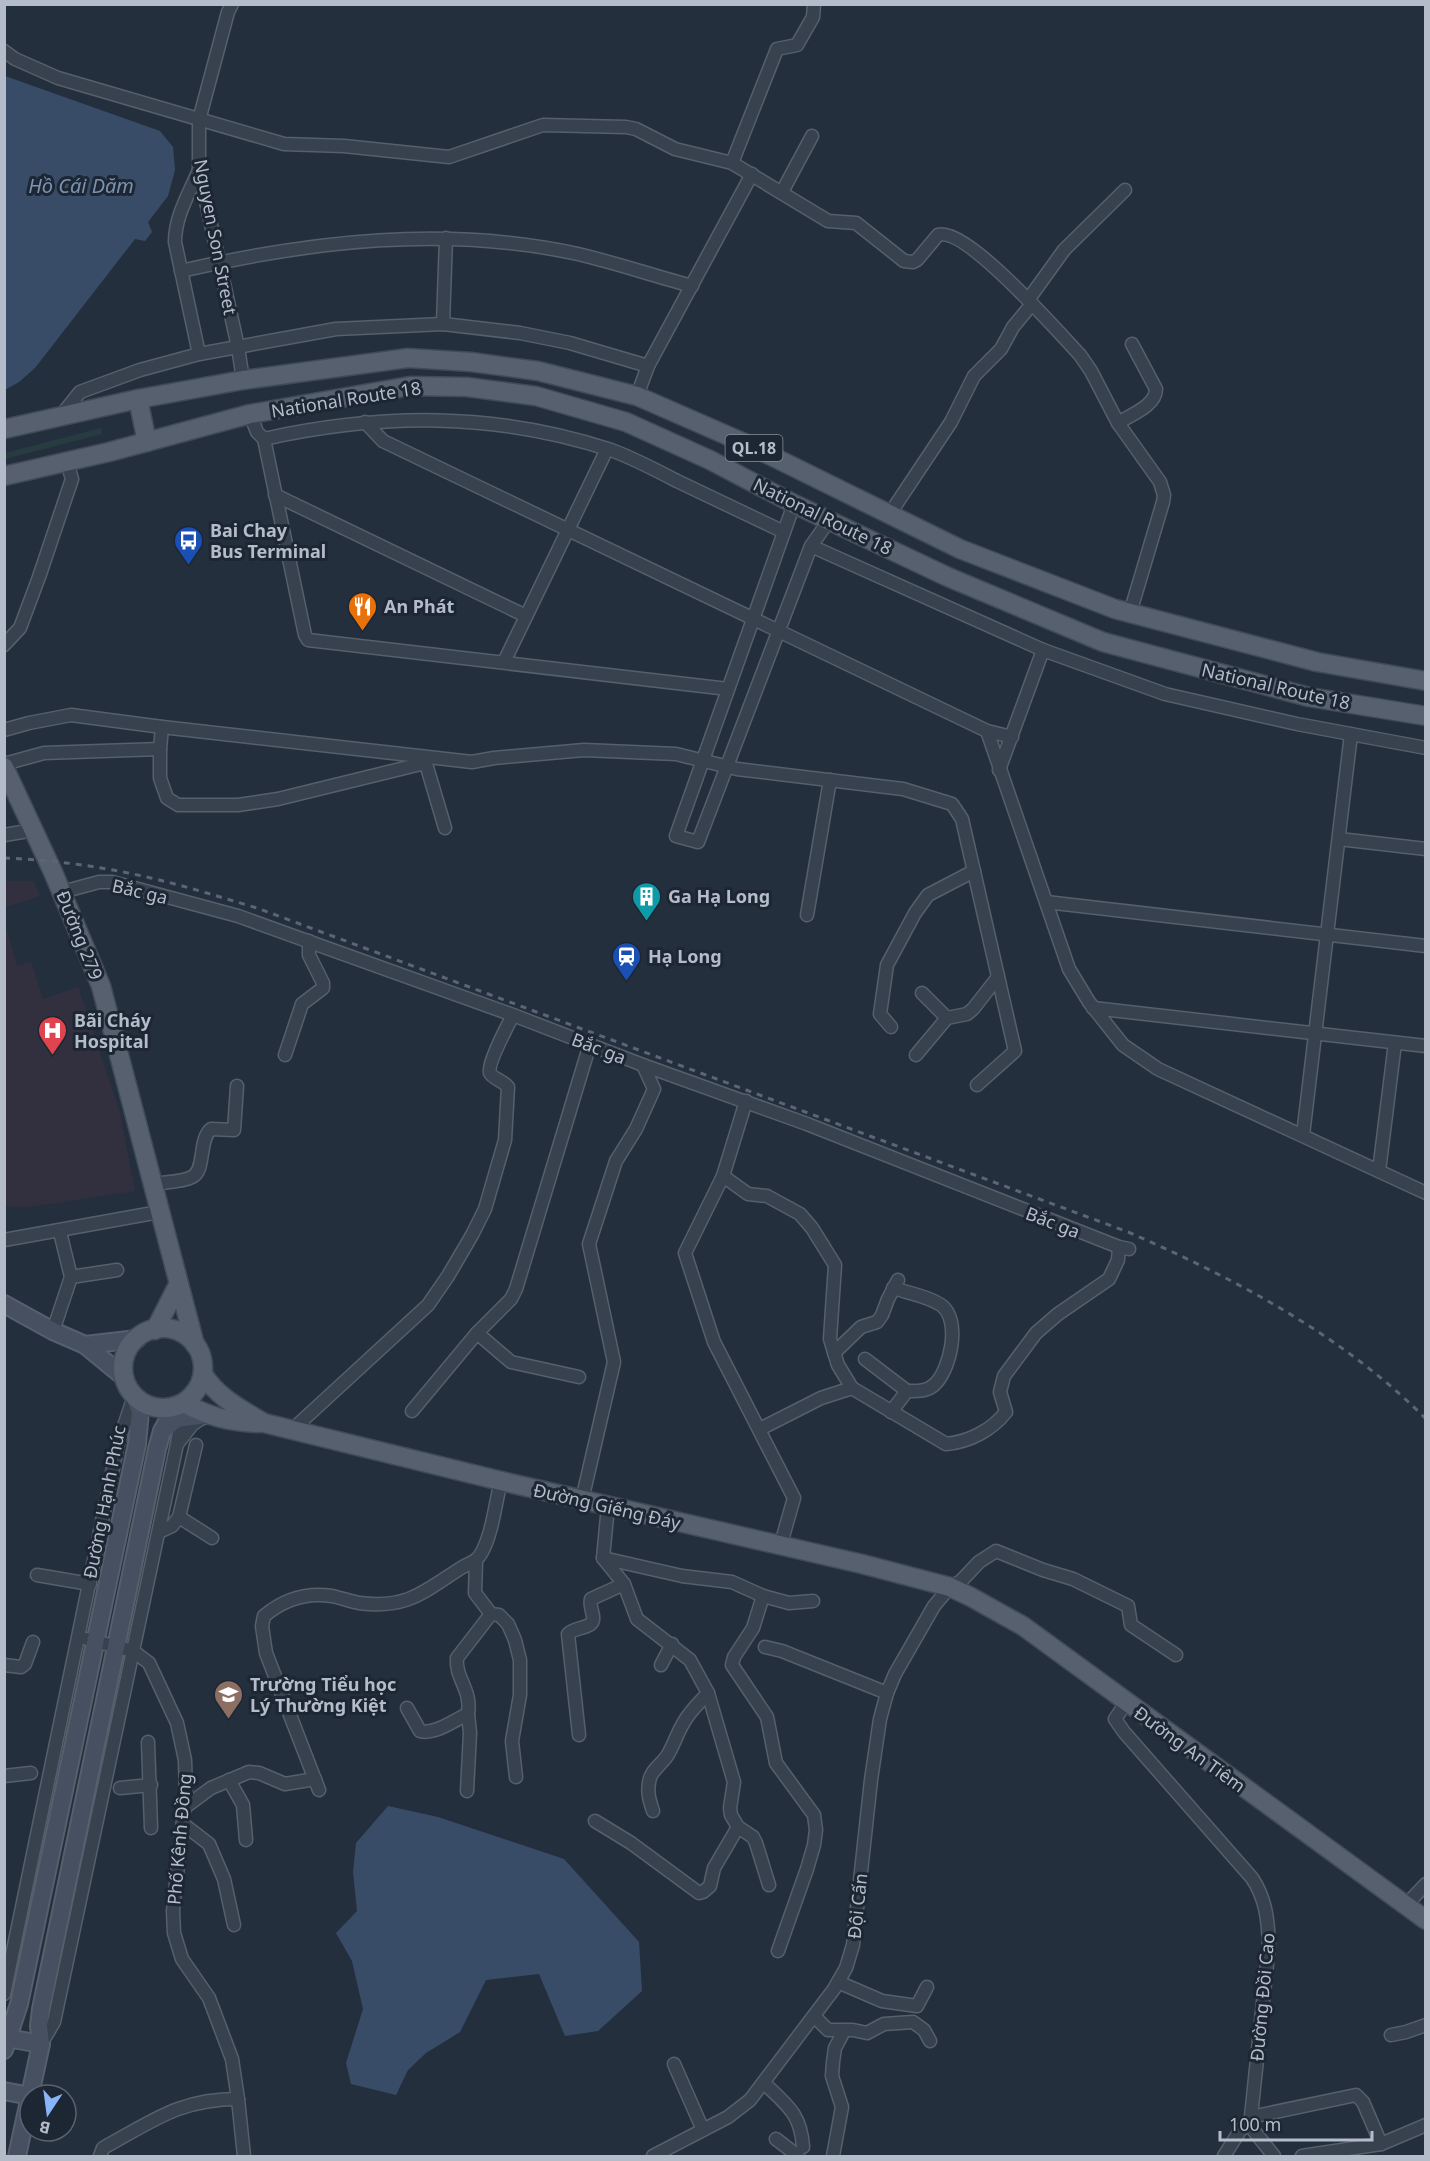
<svg xmlns="http://www.w3.org/2000/svg" width="1430" height="2161" viewBox="0 0 1430 2161" font-family="'Noto Sans',sans-serif">
<style>
.medical{fill:#32303f}
.green{fill:#263c3f}
.water{fill:#394c67}
.lines{fill:none;stroke-linecap:round;stroke-linejoin:round}
.street-casing{stroke:#565f6c;stroke-width:15}
.secondary-casing{stroke:#565f6c;stroke-width:20}
.primary-casing{stroke:#414a57;stroke-width:21}
.street{stroke:#38414e;stroke-width:12}
.secondary{stroke:#465061;stroke-width:16}
.primary{stroke:#56606e;stroke-width:18}
.rail{stroke:#5a6575;stroke-width:3;stroke-dasharray:6 6;stroke-linecap:butt}
.labels{text-anchor:middle;dominant-baseline:central;stroke-width:6;stroke-linejoin:round;paint-order:stroke}
.shield{fill:#1d2633;stroke:#878f9c;stroke-width:1.5}
.shield-label{font-size:16px;font-weight:bold;fill:#b4bcc9}
.street-label{font-size:18px;fill:#b4bcc9;stroke:#1d2633}
.poi-label{font-size:18px;font-weight:bold;fill:#b4bcc9;stroke:#1d2633;text-anchor:start}
.water-label{font-size:20px;font-style:italic;fill:#7c92b1;stroke:#1d2633}
</style>
<rect width="100%" height="100%" fill="#242f3e"/>
<!-- medical -->
<g class="medical">
<path d="M5,881H34L40,896L5,907Z"/>
<path d="M5,924L17,966L31,962L43,999L78,987L120,1113L135,1191L29,1207L5,1206Z"/>
</g>
<!-- green -->
<path class="green" d="M101,428L102,434L5,459V453Z"/>
<!-- water -->
<g class="water">
<path d="M5,76L160,131L173,147L175,170L168,196L148,222L152,232L145,241L135,239L35,368L19,382L5,390Z"/>
<path d="M388,1806L438,1817L564,1859L639,1942L642,1991L598,2031L565,2036L539,1974L486,1980L460,2032L426,2053L408,2070L396,2095L351,2084L346,2063L363,2009L352,1961L336,1933L357,1911L353,1872L356,1843Z"/>
</g>
<g class="lines">
<defs>
<g id="street">
<path d="M232,4L228,12L199,120V170L238,347L243,380"/>
<path d="M4,51L15,59L58,78L284,144L344,146L449,157L543,125L626,127L636,129L675,149L732,163L828,221L856,223L904,261L913,262L917,260L938,235C966,226 1059,333 1080,355L1091,371L1118,423L1160,482L1164,495L1163,502L1130,613"/>
<path d="M732,163L777,49L797,45L813,17L814,4"/>
<path d="M782,192L812,136"/>
<path d="M181,271C311,241 446,225 578,254C616,263 654,276 692,286"/>
<path d="M1028,300L1064,250L1125,190"/>
<path d="M443,324L446,238"/>
<path d="M199,354L175,242C175,216 189,194 199,170"/>
<path d="M637,396L648,366L752,174"/>
<path d="M250,414L257,432L264,439L305,635L308,640L728,689"/>
<path d="M60,417L80,392L140,370L199,354L336,329L443,324L520,333L570,343L648,366"/>
<path d="M365,422L383,441L987,731L1012,737"/>
<path d="M1118,423C1130,415 1156,406 1156,389L1132,344"/>
<path d="M264,439C381,413 495,412 611,450C633,458 656,470 677,481C713,498 748,515 784,532"/>
<path d="M275,495L526,616"/>
<path d="M794,504L676,836L698,842L811,546L830,519"/>
<path d="M889,515L951,422L974,376L1001,349L1013,327L1032,304"/>
<path d="M811,546L1043,650L1165,694L1297,724L1426,748"/>
<path d="M4,645L20,628L39,577L72,479L67,462"/>
<path d="M504,662L607,449"/>
<path d="M4,730L29,723L71,715L162,727"/>
<path d="M987,731L1069,969L1089,1002L1123,1045L1158,1069L1426,1193"/>
<path d="M160,749V778L167,798L178,805H238L278,799L425,763"/>
<path d="M424,757L445,828"/>
<path d="M4,764L44,753L160,749L162,727L472,762L494,758L584,750L676,754L737,769L903,789L952,804L962,819L1015,1051L977,1085"/>
<path d="M999,770L1043,650"/>
<path d="M4,835L34,830"/>
<path d="M1339,839L1426,849"/>
<path d="M62,892L99,882H112L238,916L513,1015L643,1065L807,1124L1119,1247L1129,1249"/>
<path d="M1046,902L1426,946"/>
<path d="M807,915L830,780"/>
<path d="M922,993L947,1018"/>
<path d="M1093,1008L1426,1046"/>
<path d="M891,1027L880,1014L887,965L915,913L928,895L974,871"/>
<path d="M285,1055L302,1004L323,988V983L309,955V941"/>
<path d="M916,1055L947,1018L967,1014L973,1009L998,977"/>
<path d="M746,1101L723,1176L685,1253L714,1342L794,1498L780,1547"/>
<path d="M1303,1135L1351,734"/>
<path d="M1379,1171L1395,1043"/>
<path d="M723,1176L748,1194L767,1196L800,1214L812,1228L835,1265L830,1339L838,1365L852,1388L946,1444C969,1442 992,1430 1006,1412L1000,1392L1004,1376L1036,1333L1058,1314L1109,1279L1118,1260L1119,1247"/>
<path d="M154,1184C166,1182 182,1182 192,1177C206,1170 198,1140 211,1129L234,1130L237,1086"/>
<path d="M4,1240L159,1212"/>
<path d="M71,1277L117,1270"/>
<path d="M53,1331L71,1277L60,1232"/>
<path d="M477,1333L511,1362L579,1377"/>
<path d="M834,1353L861,1327L877,1322L882,1315L888,1299L898,1280"/>
<path d="M865,1359L907,1391"/>
<path d="M412,1411L477,1333L511,1299L516,1289L590,1044"/>
<path d="M891,1412L907,1391C916,1391 926,1392 934,1385C950,1371 962,1320 941,1305C928,1296 908,1293 893,1288"/>
<path d="M760,1429L821,1398L852,1388"/>
<path d="M292,1430L428,1305L448,1276L472,1235L485,1209L505,1140L508,1087C504,1081 493,1079 490,1073C487,1064 508,1025 513,1015"/>
<path d="M178,1443L192,1425L206,1415"/>
<path d="M582,1500L614,1362L589,1244L616,1161L636,1129L654,1089L643,1065"/>
<path d="M608,1506L603,1558L624,1584L637,1619L690,1660L708,1693L734,1782L730,1808L731,1815L738,1827L753,1837L756,1843L769,1885"/>
<path d="M179,1517L212,1538"/>
<path d="M159,1532L172,1526L179,1517L196,1445"/>
<path d="M603,1558L682,1576L732,1582L763,1596L789,1603L813,1601"/>
<path d="M476,1561L475,1593L491,1614L499,1615L508,1624L515,1640L520,1660V1695L512,1741L516,1777"/>
<path d="M37,1575L90,1584"/>
<path d="M763,1596L753,1628L734,1657L732,1665L767,1717L776,1763L814,1815L816,1830L814,1845L807,1869L778,1951"/>
<path d="M87,1639L133,1651L149,1663L177,1723L185,1760L186,1793L173,1911L174,1933L182,1959L209,1998L232,2059L238,2099L244,2156"/>
<path d="M765,1647L782,1651L887,1693"/>
<path d="M4,1665L21,1667L25,1664L33,1642"/>
<path d="M661,1665L672,1644"/>
<path d="M1126,1703L1115,1719L1124,1732L1252,1878C1266,1899 1268,1920 1269,1945L1250,2126L1241,2129L1224,2156"/>
<path d="M407,1708L420,1731C435,1735 454,1720 468,1714C472,1689 455,1679 457,1658L491,1614"/>
<path d="M579,1735L568,1634C573,1629 580,1629 587,1626C600,1621 588,1609 591,1599L624,1584"/>
<path d="M148,1742L151,1828"/>
<path d="M4,1776L31,1773"/>
<path d="M229,1780L243,1805L246,1840"/>
<path d="M120,1788L151,1785"/>
<path d="M319,1790L266,1653L262,1626L264,1616C284,1599 306,1592 332,1596C341,1598 350,1601 359,1603C408,1609 423,1592 461,1568C469,1563 477,1562 482,1552C493,1531 495,1504 501,1481"/>
<path d="M467,1791L470,1733L468,1714"/>
<path d="M184,1808L211,1788L249,1772L259,1773L285,1784L315,1779"/>
<path d="M653,1811C650,1802 647,1793 649,1783C650,1771 660,1766 667,1756C674,1745 677,1733 684,1722C690,1711 700,1702 708,1693"/>
<path d="M595,1821L631,1843L699,1893L703,1892L710,1886L714,1868L738,1827"/>
<path d="M183,1824L209,1844L224,1879L234,1925"/>
<path d="M1406,1905L1426,1884"/>
<path d="M838,1982L882,2001L917,2006L927,1987"/>
<path d="M4,1994L118,1444L134,1396"/>
<path d="M814,2016L828,2030H853L867,2033L884,2024L913,2022L924,2030L930,2041"/>
<path d="M1391,2035L1406,2032L1426,2025"/>
<path d="M41,2044L54,2022L177,1444L179,1432L176,1414"/>
<path d="M674,2064L703,2130"/>
<path d="M764,2083C787,2105 801,2114 803,2147"/>
<path d="M1251,2117L1356,2095L1363,2102L1381,2144"/>
<path d="M1250,2126L1274,2156"/>
<path d="M776,2139L798,2156"/>
<path d="M100,2156L103,2148C153,2121 179,2099 238,2099"/>
<path d="M653,2156L728,2117L750,2100L834,1989L846,1968L853,1945L871,1780L880,1719L887,1693L895,1674L934,1606L950,1587L961,1581L979,1562L996,1551L1043,1570L1073,1579L1128,1606L1131,1625L1176,1655"/>
<path d="M833,2156L842,2107L832,2076L833,2062L835,2048L844,2031"/>
<path d="M1302,2156L1381,2144L1426,2125"/>
</g>
<g id="secondary">
<path d="M4,1304L53,1331L85,1345L124,1377"/>
<path d="M85,1345L137,1339"/>
<path d="M162,1431L177,1419L206,1415"/>
<path d="M7,2038L41,2044"/>
<path d="M4,2050L19,2004L137,1444L140,1411L134,1396"/>
<path d="M4,2091L30,2096"/>
<path d="M30,2095L41,2044L39,2026L41,2009L157,1449L162,1431L175,1407"/>
<path d="M17,2156L30,2096"/>
</g>
<g id="primary">
<path d="M138,399L147,442"/>
<path d="M4,429L138,399L243,380L408,358L471,362L538,371L637,396L749,445L960,549L1115,609L1317,662L1426,681"/>
<path d="M4,476L109,452L250,414L410,386L467,387L536,396L626,422L710,460L794,504L948,577L1103,642L1309,697L1426,716"/>
<path d="M4,767L53,872L101,986L195,1345"/>
<circle cx="163" cy="1368" r="40"/>
<path d="M155,1330L178,1285"/>
<path d="M203,1374C217,1397 241,1409 264,1423L501,1481L862,1564L950,1587L971,1597L1023,1626L1426,1920"/>
<path d="M184,1403C210,1417 229,1422 259,1423"/>
</g>
</defs>
<!-- street casing -->
<use href="#street" class="street-casing"/>
<!-- secondary casing -->
<use href="#secondary" class="secondary-casing"/>
<!-- primary casing -->
<use href="#primary" class="primary-casing"/>
<!-- street -->
<use href="#street" class="street"/>
<!-- secondary -->
<use href="#secondary" class="secondary"/>
<!-- primary -->
<use href="#primary" class="primary"/>
<!-- rail -->
<path class="rail" d="M4,858C55,860 106,867 155,879C189,887 223,898 257,908L1128,1232C1234,1278 1344,1336 1426,1419"/>
</g>
<!-- icons -->
<defs>
<symbol id="bus-pin" viewBox="-11 -11 22 30"><path d="M0 17L-7.5 6A9.5 9.5 0 1 1 7.5 6Z" fill="#1a4fb4" stroke="#1d2633"/><path d="M-5-6H5V4H4V6H2V4H-2V6H-4V4H-5ZM-3.5-4V0h7V-4ZM-3.5 1.2v1.5H-2V1.2ZM2 1.2v1.5H3.5V1.2Z" fill="#fff"/></symbol>
<symbol id="restaurant-pin" viewBox="-11 -11 22 30"><path d="M0 17L-7.5 6A9.5 9.5 0 1 1 7.5 6Z" fill="#e8710a" stroke="#1d2633"/><path d="M-5-6h1v4h1v-4h1v4h1v-4h1v5L-1.5 .5V6h-2V.5L-5-1ZM5-6V6H3V1.5H1.5Q1.5-4 5-6Z" fill="#fff"/></symbol>
<symbol id="building-pin" viewBox="-11 -11 22 30"><path d="M0 17L-7.5 6A9.5 9.5 0 1 1 7.5 6Z" fill="#0f9aa8" stroke="#1d2633"/><path d="M-4-6H4V6H1V3H-1V6H-4ZM-2.5-4.3h1.7v1.8h-1.7ZM.8-4.3h1.7v1.8H.8ZM-2.5-1h1.7V.8h-1.7ZM.8-1h1.7V.8H.8Z" fill="#fff"/></symbol>
<symbol id="station-pin" viewBox="-11 -11 22 30"><path d="M0 17L-7.5 6A9.5 9.5 0 1 1 7.5 6Z" fill="#1a4fb4" stroke="#1d2633"/><path d="M-3-6H3Q5-6 5-4V2Q5 4 3 4L4.5 6H3L1.5 4h-3L-3 6H-4.5L-3 4Q-5 4-5 2V-4Q-5-6-3-6ZM-3.5-4v3h7v-3ZM-3.5 1v1.5H-2V1ZM2 1v1.5H3.5V1Z" fill="#fff"/></symbol>
<symbol id="hospital-pin" viewBox="-11 -11 22 30"><path d="M0 17L-7.5 6A9.5 9.5 0 1 1 7.5 6Z" fill="#e0444e" stroke="#1d2633"/><path d="M-5-5h3v3.5h4V-5h3V5h-3V1.5h-4V5h-3Z" fill="#fff"/></symbol>
<symbol id="school-pin" viewBox="-11 -11 22 30"><path d="M0 17L-7.5 6A9.5 9.5 0 1 1 7.5 6Z" fill="#8d6e63" stroke="#1d2633"/><path d="M0-5L7-2L0 1L-7-2ZM-4 1L0 2.5L4 1V4Q0 6-4 4Z" fill="#fff"/></symbol>
</defs>
<g fill-rule="evenodd">
<use href="#bus-pin" x="172" y="524" width="33" height="45"/>
<use href="#restaurant-pin" x="346" y="590" width="33" height="45"/>
<use href="#building-pin" x="630" y="880" width="33" height="45"/>
<use href="#station-pin" x="610" y="940" width="33" height="45"/>
<use href="#hospital-pin" x="36" y="1014" width="33" height="45"/>
<use href="#school-pin" x="212" y="1678" width="33" height="45"/>
</g>
<g class="labels">
<!-- shield labels -->
<rect class="shield" x="725.5" y="435" width="57" height="26" rx="4.5"/>
<g class="shield-label">
<text x="754" y="448">QL.18</text>
</g>
<!-- street labels -->
<g class="street-label">
<text transform="translate(216 237) rotate(79)">Nguyen Son Street</text>
<text transform="translate(346 399) rotate(-9)">National Route 18</text>
<text transform="translate(823 516) rotate(26)">National Route 18</text>
<text transform="translate(1276 686) rotate(13)">National Route 18</text>
<text transform="translate(140 891) rotate(13)">Bắc ga</text>
<text transform="translate(80 935) rotate(68)">Đường 279</text>
<text transform="translate(599 1048) rotate(21)">Bắc ga</text>
<text transform="translate(1053 1222) rotate(21)">Bắc ga</text>
<text transform="translate(104 1502) rotate(-79)">Đường Hạnh Phúc</text>
<text transform="translate(607 1506) rotate(13)">Đường Giếng Đáy</text>
<text transform="translate(1190 1749) rotate(36)">Đường An Tiêm</text>
<text transform="translate(179 1839) rotate(-85)">Phố Kênh Đồng</text>
<text transform="translate(857 1906) rotate(-84)">Đội Cấn</text>
<text transform="translate(1262 1997) rotate(-85)">Đường Đồi Cao</text>
</g>
<!-- poi labels -->
<g class="poi-label">
<text x="210" y="530">Bai Chay<tspan x="210" dy="21">Bus Terminal</tspan></text>
<text x="384" y="606">An Phát</text>
<text x="668" y="896">Ga Hạ Long</text>
<text x="648" y="956">Hạ Long</text>
<text x="74" y="1020">Bãi Cháy<tspan x="74" dy="21">Hospital</tspan></text>
<text x="250" y="1684">Trường Tiểu học<tspan x="250" dy="21">Lý Thường Kiệt</tspan></text>
</g>
<!-- water labels -->
<g class="water-label">
<text x="81" y="185">Hồ Cái Dăm</text>
</g>
</g>
<!-- border -->
<rect width="1430" height="2161" fill="none" stroke="#b4bcc9" stroke-width="12"/>
<!-- north arrow -->
<g transform="translate(48 2113) rotate(193)"><circle r="28" fill="#1d2633" stroke="#59626f" stroke-width="1.5"/>
<path d="M0-4.5L10 22L0 15L-10 22Z" fill="#8ab4f8"/>
<text y="-9" font-size="16" font-weight="bold" text-anchor="middle" fill="#b4bcc9">B</text>
</g>
<!-- scale -->
<path d="M1220 2131v9h152v-9" fill="none" stroke="#b4bcc9" stroke-width="3"/>
<text x="1229" y="2131" font-size="18" fill="#b4bcc9" stroke="#1d2633" stroke-width="4.5" paint-order="stroke">100 m</text>
</svg>
